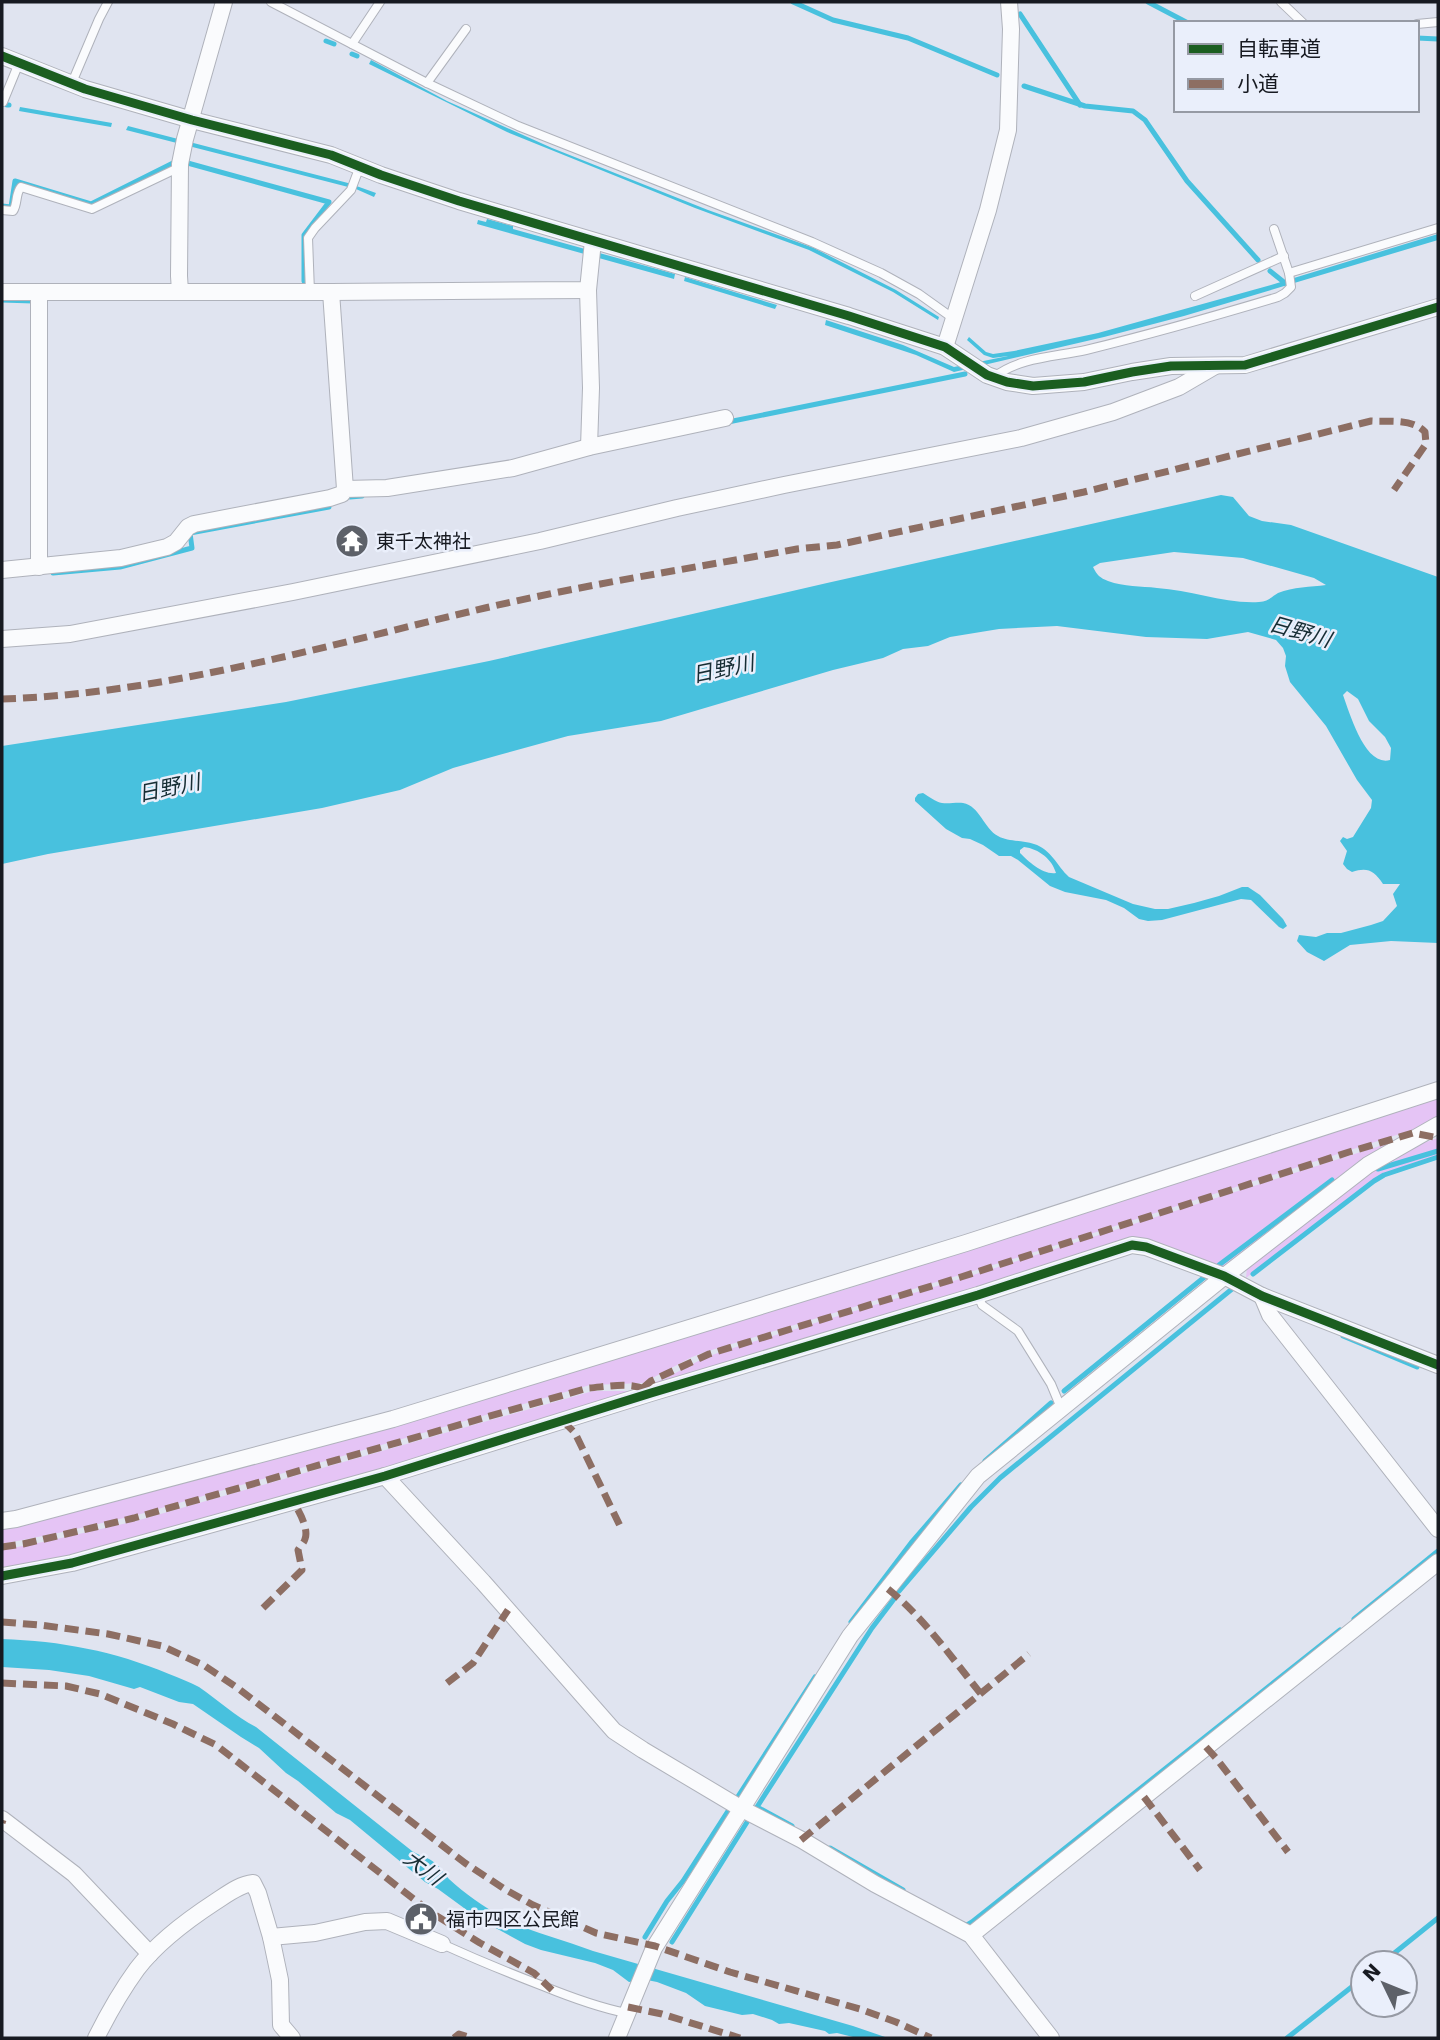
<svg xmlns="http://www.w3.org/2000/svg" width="1440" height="2040" viewBox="0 0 1440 2040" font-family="'DejaVu Sans','Noto Sans JP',sans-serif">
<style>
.green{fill:#e5c4f5}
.water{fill:#48c1de;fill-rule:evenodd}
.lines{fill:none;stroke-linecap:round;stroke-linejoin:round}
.stream{stroke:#48c1de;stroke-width:5}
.service-casing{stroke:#afb2bb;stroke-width:10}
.minor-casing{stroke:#afb2bb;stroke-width:18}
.service{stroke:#fafbfd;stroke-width:8}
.minor{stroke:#fafbfd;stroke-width:16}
.quiet{stroke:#8d6e63;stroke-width:7;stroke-dasharray:14 7;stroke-linecap:butt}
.cycleway-casing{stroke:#eaeffb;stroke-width:13}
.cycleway{stroke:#1b5e20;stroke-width:9}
.labels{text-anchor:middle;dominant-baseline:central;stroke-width:5;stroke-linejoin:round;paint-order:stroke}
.poi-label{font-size:19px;fill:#171a21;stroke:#eaeffb;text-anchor:start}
.water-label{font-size:21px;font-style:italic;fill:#162d34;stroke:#eaeffb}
</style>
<rect width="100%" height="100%" fill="#e0e4f0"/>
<!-- green -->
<g class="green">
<path d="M1438,1098V1118L1415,1129L1016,1258L705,1352L692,1357L643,1383L590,1385L137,1515L63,1532L2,1544V1525L672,1340L847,1289Z"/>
<path d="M1405,1138L1222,1270L1143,1243L650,1387V1384L666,1378L706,1357L733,1348L973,1275Z"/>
<path d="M1438,1138V1156L1383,1174L1373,1180L1246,1278L1247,1267L1366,1175L1409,1148Z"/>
<path d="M593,1391H635L172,1533L2,1572V1550L48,1541L136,1521Z"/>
</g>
<!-- water -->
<g class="water">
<path d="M371,60L447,101L552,148L708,210L814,248L896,290L939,317L938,320L893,292L809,250L695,208L507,132L369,64Z"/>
<path d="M20,107L112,123L111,127L19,111Z"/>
<path d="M128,126L348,183L376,193L374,197L356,189L126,130Z"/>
<path d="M487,219L513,226V229L675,274L674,279L477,224L478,220L486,222Z"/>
<path d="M1438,234V240L1184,316L1104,337L954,372L916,355L825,325L826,320L903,345L954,367L1008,356L993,358L984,355L967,340L969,337L986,352L993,354L1014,351L1098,333L1271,285Z"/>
<path d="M685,277L777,305L775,309L684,281Z"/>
<path d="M1221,495L1233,497L1249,516L1262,521L1291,525L1438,577V943L1391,941L1350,945L1324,961L1307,952L1297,941L1299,935L1316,937L1327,933H1341L1371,925L1383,921L1397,906L1393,894L1400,884H1383C1374,870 1367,867 1352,872L1347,869L1343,864L1347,851L1340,841L1343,837L1347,839L1353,837L1371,808L1372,800L1357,780L1326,726L1290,682L1285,666L1286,656L1283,648L1276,640L1248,632L1207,639L1146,637L1057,626L999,629L950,637L928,646L903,649L883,658L833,670L661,721L568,736L499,755L453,768L400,790L322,808L48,854L2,864V746L286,702L489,661L827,583ZM1174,552L1243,558L1314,578L1326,585C1311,587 1293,587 1278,593C1271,597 1268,602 1259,602C1225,604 1191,590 1157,588C1141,586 1124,587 1108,581C1100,578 1097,575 1093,567L1100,563ZM1347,691L1358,699L1369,721L1385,737L1391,748L1390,760C1365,767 1350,714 1343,695Z"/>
<path d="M923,793C928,796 936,802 942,803C949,804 957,802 963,803C980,806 984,829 998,836C1008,842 1023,840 1034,844C1051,849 1057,866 1069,877L1133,904L1155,909H1168L1194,903L1219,896L1242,887H1248L1260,895L1283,919L1287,926L1283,929L1279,927L1251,900L1241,899L1162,920L1148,921L1139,919L1124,908L1106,900L1065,892L1050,886L1018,860L1011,856H999L983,845L970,839L962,838L946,829L915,801V798L918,794ZM1024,847C1039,849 1052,859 1056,873C1043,875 1029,862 1020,853V850Z"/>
<path d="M2,1639C61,1641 114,1651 169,1674C179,1678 190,1682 199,1687C218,1700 235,1716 256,1727L412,1851C420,1856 428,1857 435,1863C441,1867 444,1874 449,1879C464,1893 484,1907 502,1917C531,1933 563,1939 593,1951L853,2026L888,2038H857L837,2033L829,2034L825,2031L789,2023L779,2024L772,2020L753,2014L742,2015L705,2006L686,1993L657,1982L647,1980L629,1982L613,1970L595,1963L541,1950L525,1944L479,1919L438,1889L425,1882L350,1820L336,1813L298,1781L286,1773L259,1748L241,1737L193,1704L179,1702L140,1687L134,1689L89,1676L49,1670L2,1667Z"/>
</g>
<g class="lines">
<!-- stream -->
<g class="stream">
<path d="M793,2L833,20L908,38L997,75"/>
<path d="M1148,2L1188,23"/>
<path d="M1020,14L1080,105"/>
<path d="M1417,38L1438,39"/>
<path d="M326,41L334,44"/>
<path d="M352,54L357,56"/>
<path d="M1024,86L1085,106L1133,111L1145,120L1187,181L1258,260"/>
<path d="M7,105H9"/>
<path d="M184,162L329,202L304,235V281"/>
<path d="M2,206L11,207L15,181L91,204L173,163"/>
<path d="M1270,271L1285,283"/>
<path d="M2,300L33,301"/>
<path d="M728,422L965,374"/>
<path d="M350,497L362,496"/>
<path d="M53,573L120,567L192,548L190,533L329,507"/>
<path d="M1378,1169L1438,1151"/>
<path d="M1219,1265L1332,1180"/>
<path d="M1253,1274L1374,1181L1384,1175L1438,1157"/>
<path d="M1343,1336L1417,1367"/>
<path d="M1064,1391L1207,1275"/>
<path d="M985,1461L1051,1403"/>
<path d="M899,1591L971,1507L1000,1478L1232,1289"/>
<path d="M1354,1619L1438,1551"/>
<path d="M851,1622L911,1543L961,1485"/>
<path d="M737,1798L815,1677"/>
<path d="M792,1826L757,1807L872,1628L894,1599"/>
<path d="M830,1848L903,1890"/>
<path d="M963,1924L967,1925L972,1922L1340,1630"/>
<path d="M645,1937L667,1901L683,1881L728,1811"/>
<path d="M672,1942L749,1819"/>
<path d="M1382,1963L1438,1918"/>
<path d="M1287,2038L1363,1978"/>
</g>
<defs>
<g id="service">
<path d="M271,2L427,83L518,126L812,242L881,273L919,294L954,319"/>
<path d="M1281,2L1303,23"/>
<path d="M1417,24L1438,22"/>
<path d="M352,44L380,2"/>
<path d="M427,83L466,29"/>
<path d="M71,85L99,19L108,2"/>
<path d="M3,102L19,63"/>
<path d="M2,210L13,211C18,204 15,194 21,187L92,209L180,167"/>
<path d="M1289,273L1438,228"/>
<path d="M310,292L308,238L315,228L351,190L360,166"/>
<path d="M1195,296L1284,256"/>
<path d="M994,377C1020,357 1055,357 1086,350C1151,334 1215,316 1278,297L1285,293L1291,287L1289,273L1274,229"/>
<path d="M978,1295L982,1305L1018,1331L1051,1384L1061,1408"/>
<path d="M442,1944C475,1959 509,1973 543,1986C570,1997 597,2007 626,2013"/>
</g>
<g id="minor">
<path d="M2,56L85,89L192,120L331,155L381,175L459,201L849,316L945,347L987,375L1007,382L1033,386L1084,382L1132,372L1171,366L1245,365L1438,307"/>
<path d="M588,290L591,388L589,447"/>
<path d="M180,291L179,276L180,164L185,139L224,2"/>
<path d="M2,292H331L588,290L593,241"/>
<path d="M39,292V567"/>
<path d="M331,292L345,489"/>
<path d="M945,347L988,210L1008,130L1011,29L1009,2"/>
<path d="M2,570L121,558L167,547L176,542L188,527L194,524L330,498L342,494L345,489L387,488L513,468L589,447L725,418"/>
<path d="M2,639L70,634L293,592L540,541L677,508L784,485L1021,438L1113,412L1179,387L1215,366"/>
<path d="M1262,1296L1270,1315L1438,1529"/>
<path d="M385,1476L483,1582L614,1731L643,1750L742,1809L802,1840L875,1884L971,1935L1051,2038"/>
<path d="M2,1521L16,1519L393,1419L966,1243L1438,1090"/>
<path d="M2,1576L72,1563L385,1476L651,1393L978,1295L1132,1245L1146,1247L1224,1276L1262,1296L1438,1365"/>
<path d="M2,1819L74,1874L150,1954"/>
<path d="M971,1935L1438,1562"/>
<path d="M271,1937L315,1933L365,1922L387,1921L442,1944"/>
<path d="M96,2038C108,2014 121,1991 137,1969C156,1944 189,1919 215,1902C226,1895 240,1884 253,1883L258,1893L271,1937L280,1980L281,2025L292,2038"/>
<path d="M617,2038L654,1948L850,1636L978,1476L1226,1275L1368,1165L1438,1125"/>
</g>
</defs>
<!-- service casing -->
<use href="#service" class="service-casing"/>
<!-- minor casing -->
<use href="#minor" class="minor-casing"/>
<!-- service -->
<use href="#service" class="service"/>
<!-- minor -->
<use href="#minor" class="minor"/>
<!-- quiet -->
<g class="quiet">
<path d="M2,699C163,694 328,645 485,608C588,584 693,568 797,549L837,545L1084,492L1371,421C1389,422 1412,418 1425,432L1426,444L1394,490"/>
<path d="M643,1388L651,1381L709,1354L961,1277L1349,1152L1413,1133L1434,1137L1438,1135"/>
<path d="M563,1421L575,1433L622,1530"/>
<path d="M2,1547L23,1544L134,1518L588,1388C606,1387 633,1381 648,1391"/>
<path d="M888,1589C924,1618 952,1658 981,1694"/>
<path d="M263,1608L302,1570L298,1550C300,1546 304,1543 305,1539C309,1529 299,1511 294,1503"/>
<path d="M2,1622L40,1625L108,1634L162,1646L205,1666L239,1689L465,1863L506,1890L533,1905L596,1933L655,1946L730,1972L860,2009L896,2022L931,2038"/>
<path d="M2,1683L66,1686L100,1694L173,1724L216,1745L429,1911L480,1943L534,1973L552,1990"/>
<path d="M447,1683L473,1663L508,1610"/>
<path d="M1206,1747L1216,1758L1288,1852"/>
<path d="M1144,1797L1200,1870"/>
<path d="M2,1823L3,1820"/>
<path d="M801,1840L1029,1654"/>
<path d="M628,2007L662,2014L740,2038"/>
<path d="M454,2038L459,2034L472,2038"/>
</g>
<defs>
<g id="cycleway">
<path d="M2,56L85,89L192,120L331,155L381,175L459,201L849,316L945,347L987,375L1007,382L1033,386L1084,382L1132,372L1171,366L1245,365L1438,307"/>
<path d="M2,1576L72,1563L385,1476L651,1393L978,1295L1132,1245L1146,1247L1224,1276L1262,1296L1438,1365"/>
</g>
</defs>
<!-- cycleway casing -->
<use href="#cycleway" class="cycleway-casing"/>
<!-- cycleway -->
<use href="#cycleway" class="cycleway"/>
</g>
<!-- icons -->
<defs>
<symbol id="temple-disc" viewBox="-11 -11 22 22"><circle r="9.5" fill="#5d6169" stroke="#eaeffb"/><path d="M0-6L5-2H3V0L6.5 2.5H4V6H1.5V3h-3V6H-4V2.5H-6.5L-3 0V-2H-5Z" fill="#fff"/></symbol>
<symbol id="civic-disc" viewBox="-11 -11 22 22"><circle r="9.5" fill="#5d6169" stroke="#eaeffb"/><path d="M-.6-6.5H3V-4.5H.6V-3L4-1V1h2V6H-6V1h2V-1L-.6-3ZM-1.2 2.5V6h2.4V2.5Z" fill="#fff"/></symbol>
</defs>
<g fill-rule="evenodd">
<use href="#temple-disc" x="333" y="522" width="38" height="38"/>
<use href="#civic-disc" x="402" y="1900" width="38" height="38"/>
</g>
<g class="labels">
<!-- poi labels -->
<g class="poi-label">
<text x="376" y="541">東千太神社</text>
<text x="446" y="1919">福市四区公民館</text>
</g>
<!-- water labels -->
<g class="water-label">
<text transform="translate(1300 632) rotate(16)">日野川</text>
<text transform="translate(723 669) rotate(-12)">日野川</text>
<text transform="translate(169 788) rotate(-12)">日野川</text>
<text transform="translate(423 1868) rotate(37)">大川</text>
</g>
</g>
<!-- border -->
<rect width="1440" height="2040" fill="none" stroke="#171a21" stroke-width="7"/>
<!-- legend -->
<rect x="1174" y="21" width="245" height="91" fill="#eaeffb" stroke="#969aa4" stroke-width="2"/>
<rect x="1188" y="44" width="35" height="10" fill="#1b5e20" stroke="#969aa4" stroke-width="2"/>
<text x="1237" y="56" font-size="21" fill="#171a21">自転車道</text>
<rect x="1188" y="79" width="35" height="10" fill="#8d6e63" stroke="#969aa4" stroke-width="2"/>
<text x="1237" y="91" font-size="21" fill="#171a21">小道</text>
<!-- north arrow -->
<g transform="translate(1384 1984) rotate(313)"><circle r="33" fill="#eaeffb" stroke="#969aa4" stroke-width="2"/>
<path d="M0-5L12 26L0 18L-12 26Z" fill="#5d6169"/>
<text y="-10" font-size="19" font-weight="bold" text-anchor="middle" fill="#171a21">N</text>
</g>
</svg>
